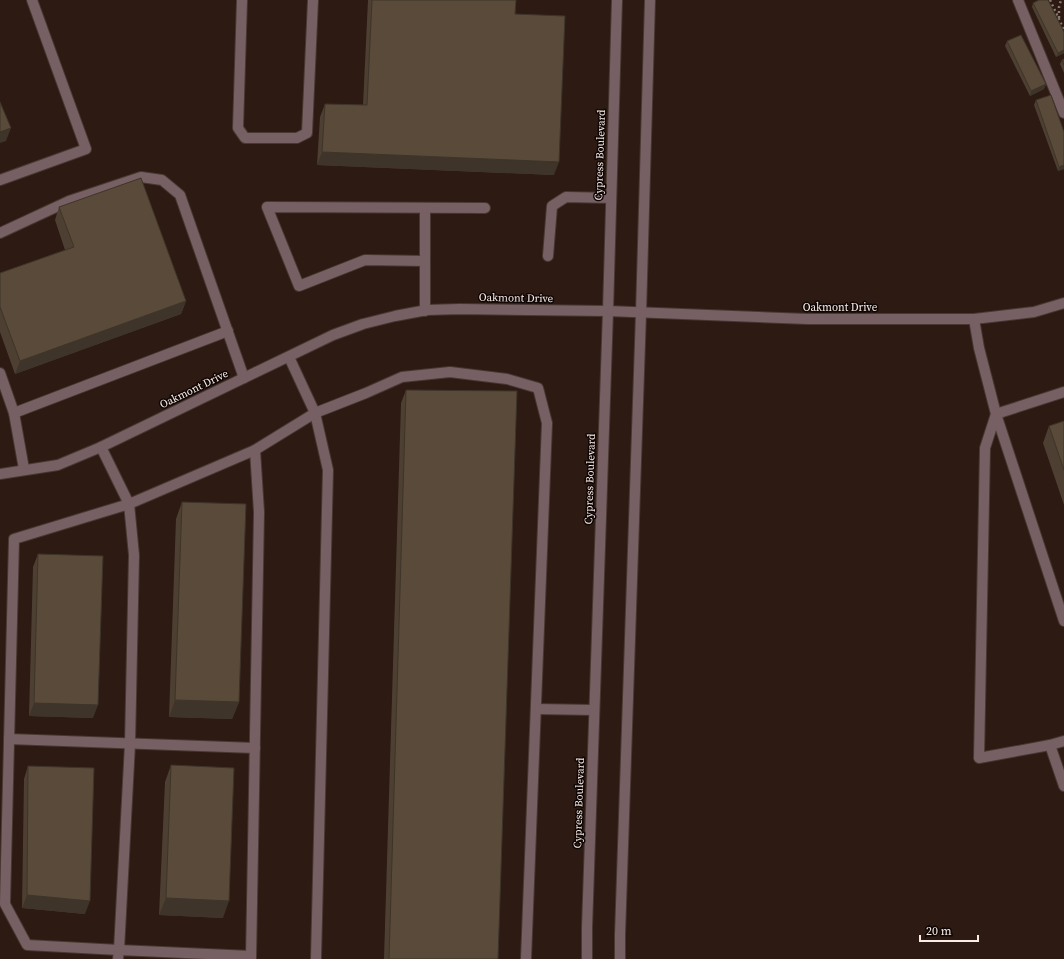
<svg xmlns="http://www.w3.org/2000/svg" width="1064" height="959" viewBox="0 0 1064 959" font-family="'Source Serif 4',serif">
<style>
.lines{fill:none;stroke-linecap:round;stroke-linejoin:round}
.minor-casing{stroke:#493731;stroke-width:12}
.path{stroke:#8a7a74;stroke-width:2.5;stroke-dasharray:2 3;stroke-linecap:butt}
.minor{stroke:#776064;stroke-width:10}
.wall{fill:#4d4032}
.shaded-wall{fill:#3e3429}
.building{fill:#594a3a;stroke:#3e3429}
.labels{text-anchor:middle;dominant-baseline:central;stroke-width:3;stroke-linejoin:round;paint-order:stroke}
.street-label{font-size:11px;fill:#faece7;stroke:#0f0705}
</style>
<rect width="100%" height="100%" fill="#2c1a13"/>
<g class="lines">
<defs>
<g id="minor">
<path d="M242,0L238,128L245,138H297L307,133L313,0"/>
<path d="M1018,0L1064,113"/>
<path d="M0,180L86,149L32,0"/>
<path d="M425,208V311"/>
<path d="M0,233L69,201L141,177L162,180L180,195L244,378"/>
<path d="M548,256L552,206L566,197L611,198"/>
<path d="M425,261L365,260L299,286L267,207L485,208"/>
<path d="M974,319L979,348L996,414L1064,621"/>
<path d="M289,357L315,413L328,470L316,959"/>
<path d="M0,373L14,413L24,469"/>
<path d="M14,413L228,331"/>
<path d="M101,447L129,504L255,450L315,413L366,393L402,377L450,372L507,379L538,388L547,423L526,959"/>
<path d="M0,474L58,465L101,447L333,335L363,324L395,316L427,310L460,309L608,311L808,319H974L1034,312L1064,303"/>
<path d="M536,709L594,710"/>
<path d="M9,739L255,748"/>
<path d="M1064,741L1050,745L1064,786"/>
<path d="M1050,745L979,758L985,448L996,414L1064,392"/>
<path d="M118,959L119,950L27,945L5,904L14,539L129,504L134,555L130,744L119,950L251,956"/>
<path d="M251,959L259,512L255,450"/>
<path d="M587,959V928L608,311L617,0"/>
<path d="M620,959V935L641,313L650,0"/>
</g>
</defs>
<!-- minor casing -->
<use href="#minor" class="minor-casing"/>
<!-- path -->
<g class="path">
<path d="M1050,0L1064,30"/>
<path d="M1059,18V7L1061,0"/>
</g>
<!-- minor -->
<use href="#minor" class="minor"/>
</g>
<!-- wall -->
<g class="wall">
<path d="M368,0H516L515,14L554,175L317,165L320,117L325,104L363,105Z"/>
<path d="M1033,3L1064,53L1056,57L1032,7Z"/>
<path d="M1007,41L1046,84L1044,89L1030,96L1005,46Z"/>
<path d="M1064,59V73L1060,64L1062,60Z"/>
<path d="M1036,100L1064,132V169L1058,171L1034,105Z"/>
<path d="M59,207L186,301L181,314L15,374L0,332V273L65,250L55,220Z"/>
<path d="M406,390L498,959H384L401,403Z"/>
<path d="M1064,421V505L1043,443L1049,426Z"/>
<path d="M182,502L239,702L232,719L169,717L176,519Z"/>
<path d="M38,554L93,718L29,716L33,567Z"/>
<path d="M171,765L223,918L159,915L165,782Z"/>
<path d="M28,766L85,914L22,908L24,779Z"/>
</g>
<!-- shaded-wall -->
<g class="shaded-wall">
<path d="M1064,50V53L1056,57L1058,53Z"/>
<path d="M1046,84L1044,89L1030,96L1031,91Z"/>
<path d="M11,128L6,141L0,143V132Z"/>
<path d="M322,152L559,162L554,175L317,165Z"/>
<path d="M1064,165V169L1058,171L1059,167Z"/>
<path d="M186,301L181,314L15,374L20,361Z"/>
<path d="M175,700L239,702L232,719L169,717Z"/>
<path d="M34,703L98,705L93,718L29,716Z"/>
<path d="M27,895L90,901L85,914L22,908Z"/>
<path d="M166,898L229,901L223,918L159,915Z"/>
</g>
<!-- building -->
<g class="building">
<path d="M372,0H516L515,14L565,16L559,162L322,152L325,104L367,105Z"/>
<path d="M1039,0H1048L1064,32V50L1058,53L1033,3Z"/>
<path d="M1021,35L1046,84L1031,91L1007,41Z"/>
<path d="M1064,59V65L1062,60Z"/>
<path d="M1051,95L1064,132V165L1059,167L1036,100Z"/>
<path d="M0,102L11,128L0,132Z"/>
<path d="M141,178L186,301L20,361L0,307V273L74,247L59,207Z"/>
<path d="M406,390L517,391L498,959H389Z"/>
<path d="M1064,421V470L1049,426Z"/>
<path d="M182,502L246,504L239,702L175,700Z"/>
<path d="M38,554L103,556L98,705L34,703Z"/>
<path d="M171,765L234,768L229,901L166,898Z"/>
<path d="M28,766L94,768L90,901L27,895Z"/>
</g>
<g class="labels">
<!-- street labels -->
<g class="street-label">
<text transform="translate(600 155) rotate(-88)">Cypress Boulevard</text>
<text transform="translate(516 298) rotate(1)">Oakmont Drive</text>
<text x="840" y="307">Oakmont Drive</text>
<text transform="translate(194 389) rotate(-26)">Oakmont Drive</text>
<text transform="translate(590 479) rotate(-88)">Cypress Boulevard</text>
<text transform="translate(579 803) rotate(-88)">Cypress Boulevard</text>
</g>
</g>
<!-- scale -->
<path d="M920 935v6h58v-6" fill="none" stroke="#faece7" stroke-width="2"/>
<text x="926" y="935" font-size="12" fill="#faece7" stroke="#0f0705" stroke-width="3" paint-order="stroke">20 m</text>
</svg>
